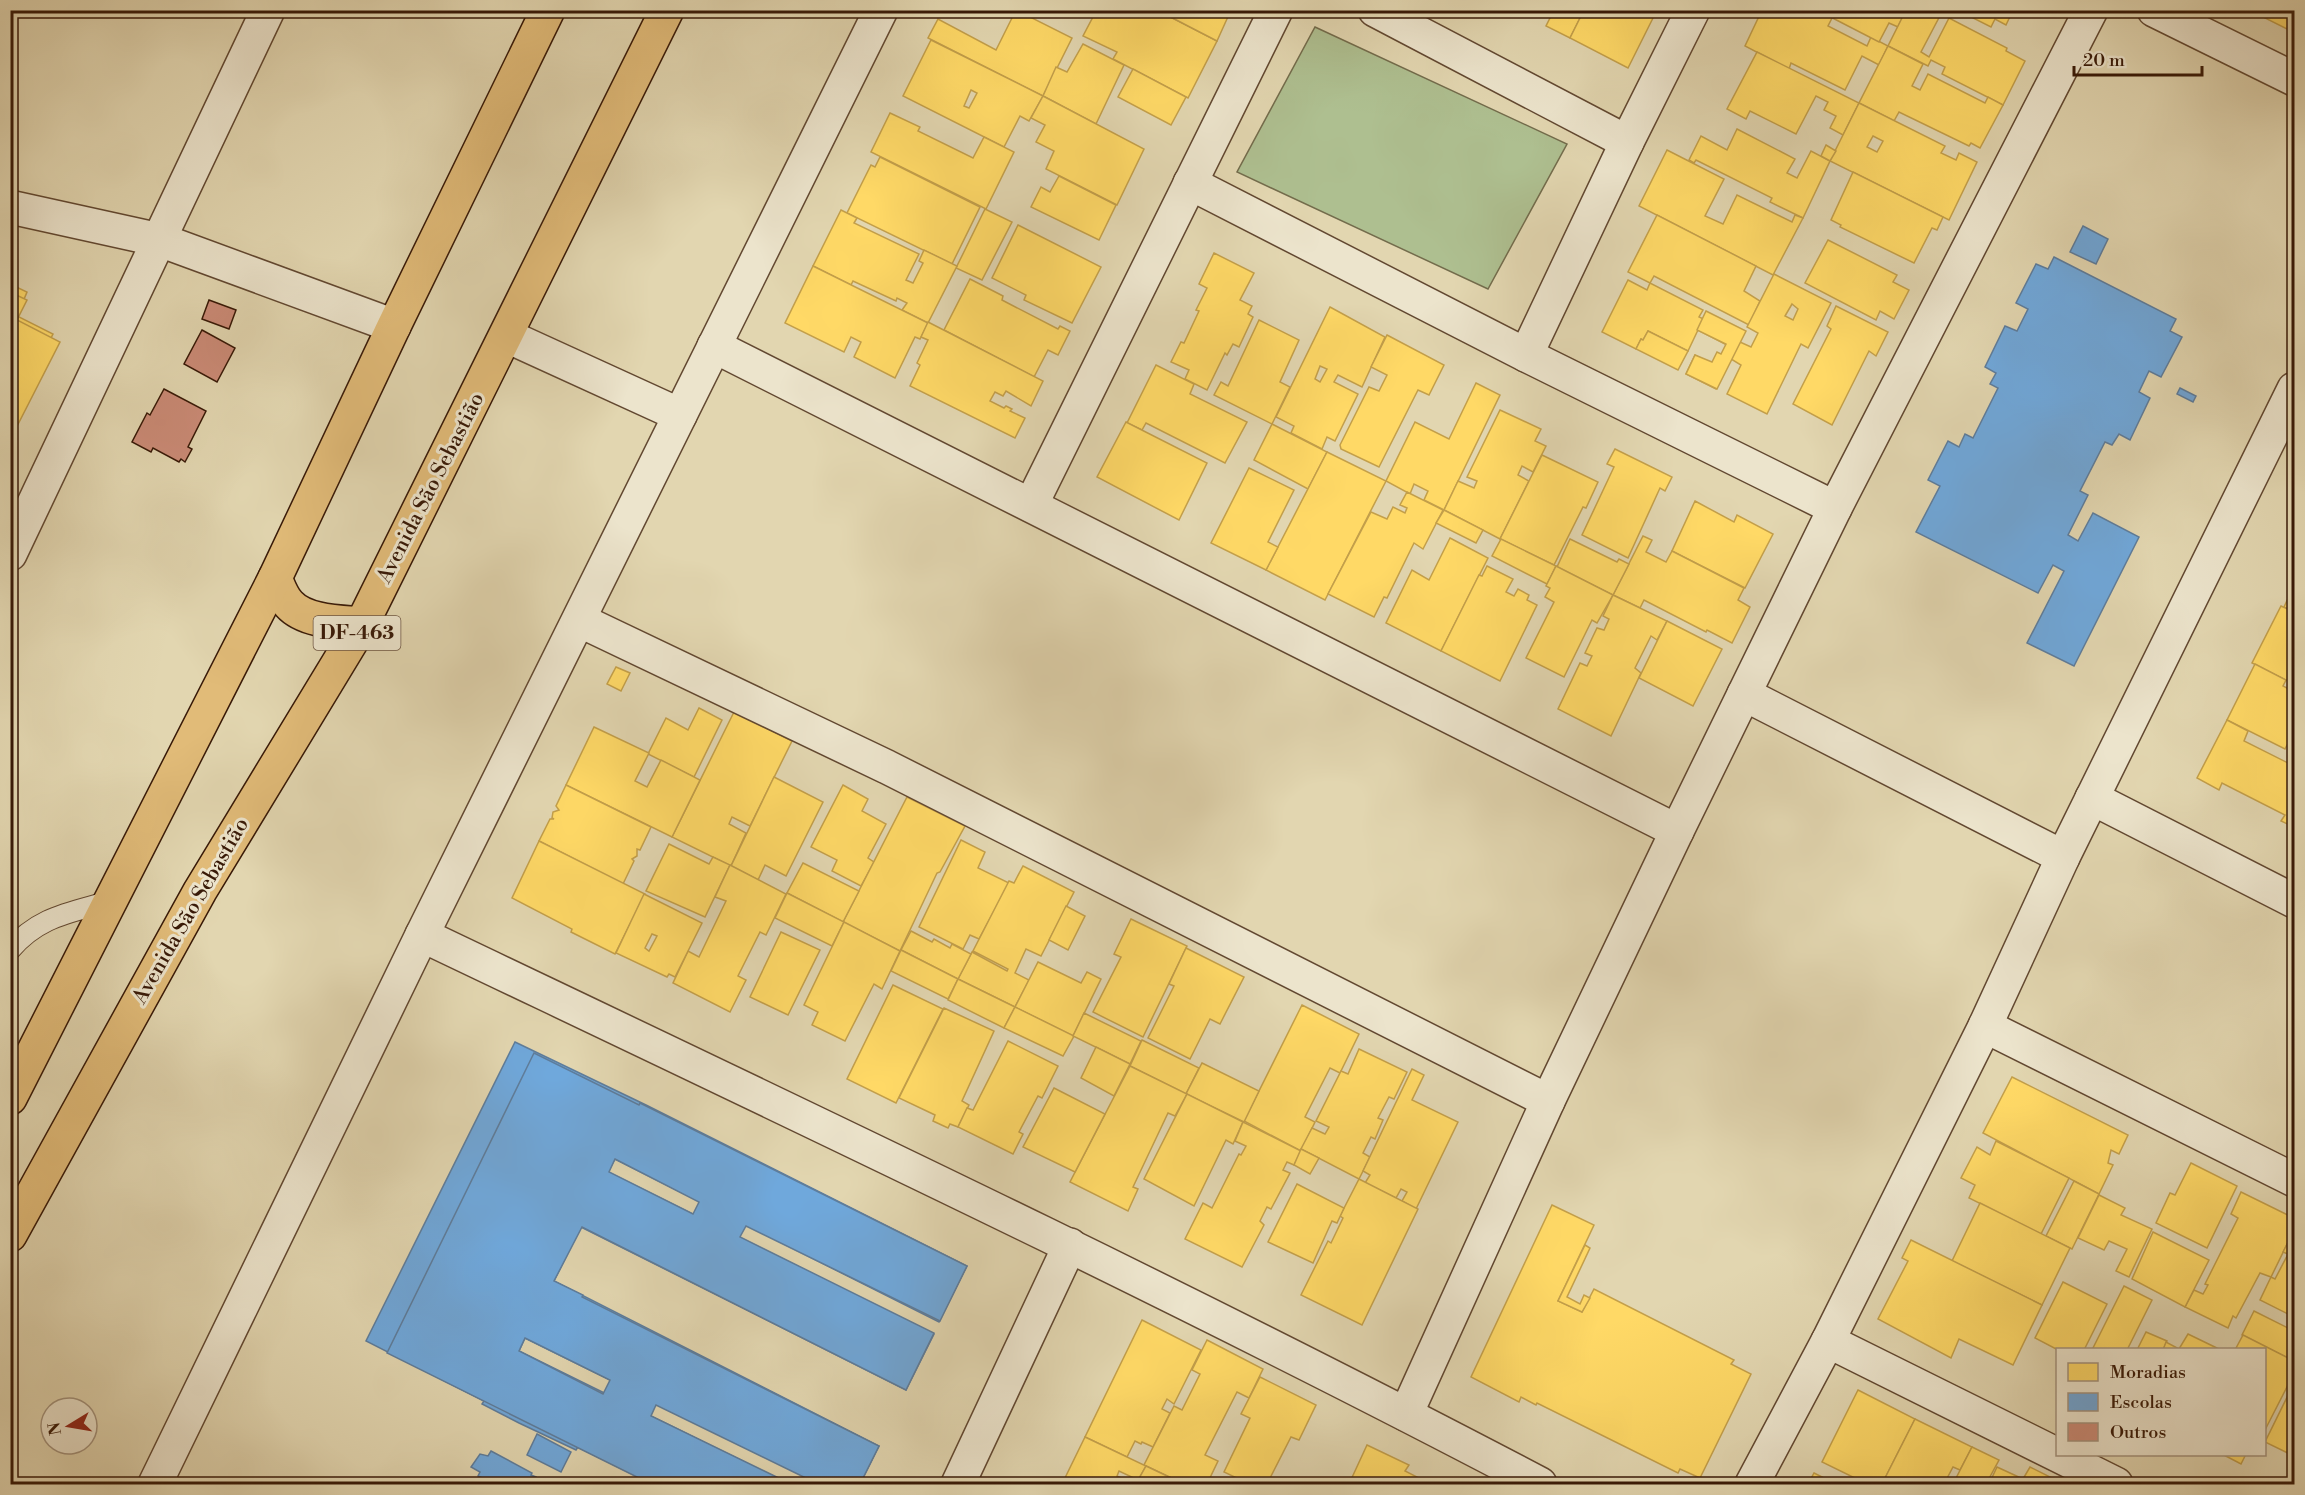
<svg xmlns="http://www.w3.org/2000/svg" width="2305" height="1495" viewBox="0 0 2305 1495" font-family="'Libre Bodoni',serif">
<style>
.green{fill:#aebf90;stroke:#736c4c;stroke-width:1.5}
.homes{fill:#ffd966;stroke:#c39f4a;stroke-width:1.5;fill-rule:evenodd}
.schools{fill:#6fa8dc;stroke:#5e7d9c;stroke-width:1.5;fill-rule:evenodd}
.building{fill:#cb8b77;stroke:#381907;stroke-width:1.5}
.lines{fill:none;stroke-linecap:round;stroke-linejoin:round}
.lane-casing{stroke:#624831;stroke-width:22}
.street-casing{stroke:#624831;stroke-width:36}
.primary-casing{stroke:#381907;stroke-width:36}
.lane{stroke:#ece4cc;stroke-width:20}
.street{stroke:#ece4cc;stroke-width:33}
.primary{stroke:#e1bb78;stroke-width:33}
.labels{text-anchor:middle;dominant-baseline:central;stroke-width:6;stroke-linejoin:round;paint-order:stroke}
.shield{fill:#ece4cc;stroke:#6e5642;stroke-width:1.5}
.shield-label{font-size:20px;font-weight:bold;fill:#381907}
.street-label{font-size:21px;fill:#381907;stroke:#ece4cc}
</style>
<rect width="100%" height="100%" fill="#e2d6b0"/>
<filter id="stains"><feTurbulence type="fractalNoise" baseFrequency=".00333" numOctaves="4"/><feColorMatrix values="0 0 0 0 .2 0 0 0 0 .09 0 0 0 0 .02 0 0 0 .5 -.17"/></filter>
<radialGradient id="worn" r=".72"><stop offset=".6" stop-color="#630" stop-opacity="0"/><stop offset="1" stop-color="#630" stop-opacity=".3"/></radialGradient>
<!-- green -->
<path class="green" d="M1315,27L1567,144L1488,289L1237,172Z"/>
<!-- homes -->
<g class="homes">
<path d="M1016,10L1072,38L1043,96L928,38L938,19L996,50Z"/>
<path d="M1090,10H1157L1217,41L1188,98L1113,59L1117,52L1083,36L1095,13Z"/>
<path d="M1157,10H1231L1217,41Z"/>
<path d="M1554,10H1584L1570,38L1546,26Z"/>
<path d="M1584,10H1657L1628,68L1570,38Z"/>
<path d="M1762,10H1817L1832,18L1828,26L1867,46L1871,37L1888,46L1879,65L1862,56L1845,90L1791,63L1789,69L1745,46Z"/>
<path d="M1817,10H1906L1898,27L1889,23L1879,42Z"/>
<path d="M1906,10H1943L1921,52L1929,57L1949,18L2007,48L2006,51L2025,61L2003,105L1942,74L1945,67L1931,60L1928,66L1888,46Z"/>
<path d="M1974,10H2013L2006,25L1995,19L1991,27L1971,17Z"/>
<path d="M2259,10H2294V14L2287,29L2257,14Z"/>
<path d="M931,40L1043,96L1029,121L1020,116L1004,147L903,96ZM971,90L977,93L969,108L964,106Z"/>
<path d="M1083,44L1124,65L1096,124L1043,96L1056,67L1067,72Z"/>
<path d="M1888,46L1923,64L1912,86L1920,90L1928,74L1985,103L1988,97L2003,105L1980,148L1971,143L1969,146L1899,112L1894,121L1859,103Z"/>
<path d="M1757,52L1859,103L1843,135L1830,128L1836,116L1824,110L1828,102L1816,96L1796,134L1750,111L1746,119L1727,109Z"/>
<path d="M1133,69L1186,97L1171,125L1118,97Z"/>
<path d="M1043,96L1144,149L1117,205L1046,169L1054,151L1036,142L1045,125L1031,118Z"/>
<path d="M1859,103L1945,146L1941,153L1956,160L1959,153L1977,162L1949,220L1830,161ZM1873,136L1883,141L1877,152L1867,147Z"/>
<path d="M890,113L920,127L918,131L973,158L984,137L1014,152L986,209L871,152Z"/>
<path d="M1737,129L1795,159L1787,173L1797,178L1811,151L1830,161L1803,218L1770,202L1772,198L1696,160L1694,163L1689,160L1701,136L1727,150Z"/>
<path d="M1826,145L1836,151L1830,161L1821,156Z"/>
<path d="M1667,150L1724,179L1705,216L1723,224L1737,195L1792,222L1795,215L1803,218L1773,275L1639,206Z"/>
<path d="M880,157L980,207L952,264L847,213L871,165L875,167Z"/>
<path d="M1853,172L1943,217L1937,230L1932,228L1914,263L1840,227L1841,225L1831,220Z"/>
<path d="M1059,176L1116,205L1099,240L1031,207L1041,187L1050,192Z"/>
<path d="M985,209L1012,222L982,280L956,268Z"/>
<path d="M841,210L857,218L854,223L919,254L906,280L913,283L923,263L919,261L924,250L957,266L928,323L902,310L907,303L897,298L896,301L853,281L851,285L813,266Z"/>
<path d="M1657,215L1756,266L1744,291L1760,301L1749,325L1654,276L1650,283L1628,272Z"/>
<path d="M1018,225L1101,267L1072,323L1024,300L1026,295L992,278Z"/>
<path d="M1828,240L1897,275L1893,282L1909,290L1894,319L1880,311L1876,320L1805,283Z"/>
<path d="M1214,253L1254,273L1240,300L1252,306L1248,314L1253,317L1239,347L1233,344L1227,355L1225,353L1207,390L1185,379L1189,370L1171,362L1181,342L1184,343L1199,311L1196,310L1207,288L1199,284Z"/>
<path d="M813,266L928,323L920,339L915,337L895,378L854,357L861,342L851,337L844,352L785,323Z"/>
<path d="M1774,274L1831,303L1808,348L1801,344L1767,414L1727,394L1741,365L1731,359L1740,342L1751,347L1758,333L1747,327ZM1792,304L1798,309L1793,320L1785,316Z"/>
<path d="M970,279L1003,296L1002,300L1058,329L1060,326L1070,331L1058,355L1048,350L1034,377L944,330Z"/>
<path d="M1628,280L1647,290L1650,283L1703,310L1699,317L1712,323L1715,316L1745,331L1716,389L1686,374L1695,355L1718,367L1724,356L1721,355L1727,345L1698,330L1688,351L1648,331L1643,340L1641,339L1636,349L1602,332Z"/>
<path d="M10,284L27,292L17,316L53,334L10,418Z"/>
<path d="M10,292L27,300L17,320L60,342L10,440Z"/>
<path d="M1836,306L1888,332L1876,356L1869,351L1832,425L1793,404L1831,329L1827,326Z"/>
<path d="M1330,307L1385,337L1362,387L1338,375L1334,382L1358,394L1335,441L1327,437L1322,449L1291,433L1294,426L1276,417ZM1320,366L1327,369L1320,382L1315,379Z"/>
<path d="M1706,311L1746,331L1717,389L1686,374L1695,355L1712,362L1717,352L1721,354L1726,344L1697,330Z"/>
<path d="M1259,320L1299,340L1280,382L1290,387L1272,424L1214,395L1221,382L1228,386Z"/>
<path d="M928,322L1043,381L1031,406L1006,391L1003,396L995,392L990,401L1004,408L1006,406L1012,409L1010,411L1025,418L1015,438L910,386L920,365L917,363L928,340L921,337Z"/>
<path d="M1648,331L1688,351L1678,370L1636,349L1641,339L1643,340Z"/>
<path d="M1387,335L1444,365L1429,395L1418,390L1379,467L1341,449L1340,445L1369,387L1379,391L1387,375L1371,367Z"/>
<path d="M1156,365L1194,384L1190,394L1247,422L1225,463L1146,423L1142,430L1127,423Z"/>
<path d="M1476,383L1500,395L1444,510L1424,500L1428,491L1414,484L1410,494L1386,481L1415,422L1449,439Z"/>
<path d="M1500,410L1541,429L1535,441L1546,446L1533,472L1522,466L1518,475L1529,481L1500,539L1444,510L1458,481L1474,488L1477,481L1467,477Z"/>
<path d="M1126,422L1207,463L1179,520L1097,477Z"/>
<path d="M1272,424L1327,452L1308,489L1254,460Z"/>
<path d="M1615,449L1672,477L1665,491L1660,488L1628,558L1582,535L1614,467L1607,464Z"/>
<path d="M1327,452L1386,481L1325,600L1266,570Z"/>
<path d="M1542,455L1598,482L1586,508L1583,507L1554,565L1500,539Z"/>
<path d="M1249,468L1294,490L1268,542L1278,547L1266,570L1211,543Z"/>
<path d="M1407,492L1443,510L1423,549L1414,543L1387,598L1384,597L1374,617L1328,594L1371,512L1387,519L1393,507L1405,513L1407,508L1400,505Z"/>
<path d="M1695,501L1734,522L1737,515L1773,534L1745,588L1672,551Z"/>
<path d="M1444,510L1483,530L1476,543L1436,523Z"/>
<path d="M1643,536L1652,540L1646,552L1666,562L1672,551L1744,588L1738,600L1750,607L1732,643L1707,630L1706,632L1644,600L1640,608L1613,595Z"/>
<path d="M1450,538L1488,558L1441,651L1386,623L1412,570L1429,580Z"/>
<path d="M1501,539L1556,566L1547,584L1492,556Z"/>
<path d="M1570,539L1617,562L1619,559L1629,564L1613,595L1557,567Z"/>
<path d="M1487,566L1513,579L1506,592L1514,596L1518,589L1529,595L1527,600L1537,605L1500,681L1441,651L1479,575L1482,576Z"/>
<path d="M1556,566L1613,595L1597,623L1592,620L1564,677L1526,658L1554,602L1545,597L1550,588L1546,586Z"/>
<path d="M2294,586V612L2284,607Z"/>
<path d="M1613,595L1667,621L1657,640L1651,636L1635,668L1641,673L1611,736L1558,709L1580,663L1587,666L1592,656L1585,653L1597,628L1604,630L1609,619L1603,616Z"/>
<path d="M2281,606L2294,612V684L2252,663Z"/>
<path d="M1667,621L1722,649L1693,706L1639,678Z"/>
<path d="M2255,664L2286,680L2283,686L2294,692V749L2287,745L2285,749L2227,720Z"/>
<path d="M616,667L630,673L621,691L607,684Z"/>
<path d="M699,708L722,720L694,777L648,754L666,718L688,730Z"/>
<path d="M734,712L792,741L750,826L732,817L729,824L746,833L731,866L672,837Z"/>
<path d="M2227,720L2248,731L2244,741L2294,766V827L2281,821L2285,815L2222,783L2219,790L2197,778Z"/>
<path d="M594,727L649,753L635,781L647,787L661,760L700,780L672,837L566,785Z"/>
<path d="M774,777L823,802L786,876L765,865L758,880L731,866Z"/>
<path d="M566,785L651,827L640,850L637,849V856L632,859L634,861L623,884L539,841L550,819H554L552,818L553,812L559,810L556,806Z"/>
<path d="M843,785L868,799L862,811L886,824L868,858L874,862L861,886L832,871L837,860L811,847Z"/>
<path d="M907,797L965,826L940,872L937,873L900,951L843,922Z"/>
<path d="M961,840L985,852L978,868L1009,883L979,939L970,935L963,949L919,927Z"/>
<path d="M539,841L645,894L615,954L571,932L572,929L512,898Z"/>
<path d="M669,844L709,864L713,857L730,865L705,917L646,891Z"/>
<path d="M803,863L859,891L843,922L787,893Z"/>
<path d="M730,865L786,894L766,935L760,932L738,976L746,980L730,1012L673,983L688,951L699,957L726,901L715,897Z"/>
<path d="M1023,866L1074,892L1041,956L1026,949L1015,973L1029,980L1015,1007L958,979L972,952L1007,971L1008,969L973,951L1009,881L1014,883Z"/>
<path d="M787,893L844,922L832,946L775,918Z"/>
<path d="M644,894L702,923L675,977L669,974L667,977L616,953ZM652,934L657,936L649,951L645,948Z"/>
<path d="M1066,906L1085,916L1068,950L1049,940Z"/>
<path d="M1131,919L1187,946L1143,1037L1093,1012L1121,957L1114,954Z"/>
<path d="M844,922L900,951L882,989L874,984L845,1041L812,1025L818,1012L804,1005Z"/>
<path d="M911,931L932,942L934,939L950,948L952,944L971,954L958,979L901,950Z"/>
<path d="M781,932L820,950L788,1015L750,997Z"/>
<path d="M1186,948L1244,977L1220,1024L1210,1019L1190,1059L1148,1038L1174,986L1169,984Z"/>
<path d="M901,950L958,979L948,999L891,971Z"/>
<path d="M1038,962L1081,983L1087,972L1101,979L1073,1036L1015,1007Z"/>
<path d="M958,979L1015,1007L1004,1028L948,1000Z"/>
<path d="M893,985L943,1009L896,1103L847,1079Z"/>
<path d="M1302,1005L1359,1034L1340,1073L1330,1068L1305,1117L1315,1122L1301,1151L1244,1121Z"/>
<path d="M1015,1007L1074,1036L1063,1056L1004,1028Z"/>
<path d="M944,1008L994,1031L962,1101L969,1105L958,1127L950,1124L948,1128L933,1121L935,1115L899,1098Z"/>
<path d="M1084,1013L1141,1041L1130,1064L1073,1036Z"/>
<path d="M1142,1040L1199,1068L1186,1094L1130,1066Z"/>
<path d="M1008,1041L1058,1066L1042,1098L1038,1096L1019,1132L1023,1134L1013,1154L958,1127L967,1108L973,1110Z"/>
<path d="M1096,1047L1130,1064L1114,1096L1081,1078Z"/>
<path d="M1359,1049L1407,1072L1394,1099L1389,1097L1378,1118L1383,1120L1375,1139L1371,1137L1363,1153L1370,1157L1359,1179L1301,1149L1312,1128L1325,1134L1329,1127L1316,1121L1341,1071L1348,1074Z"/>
<path d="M1202,1063L1259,1091L1244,1122L1186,1094Z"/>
<path d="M1130,1066L1187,1094L1175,1116L1168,1113L1133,1187L1138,1189L1128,1211L1070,1182Z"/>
<path d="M1412,1069L1424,1075L1412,1100L1458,1122L1416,1209L1402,1201L1407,1192L1401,1189L1396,1198L1365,1183L1370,1175L1363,1171Z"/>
<path d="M2012,1077L2128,1135L2119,1154L2111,1150L2108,1163L2113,1165L2099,1194L1983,1133Z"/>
<path d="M1054,1088L1105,1114L1075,1172L1023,1147Z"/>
<path d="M1187,1094L1243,1122L1233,1144L1226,1140L1194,1206L1144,1179Z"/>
<path d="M1243,1122L1301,1151L1294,1165L1287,1162L1283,1170L1290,1173L1271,1209L1267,1207L1260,1221L1264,1225L1242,1267L1185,1239L1203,1203L1212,1208L1239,1154L1241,1155L1246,1146L1235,1141Z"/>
<path d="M1996,1141L2069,1178L2041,1234L1969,1198L1975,1185L1961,1178L1977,1147L1990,1155Z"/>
<path d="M1301,1149L1319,1158L1310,1174L1294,1165Z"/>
<path d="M2191,1163L2237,1186L2207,1248L2156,1223L2170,1193L2175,1195Z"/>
<path d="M1359,1179L1418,1209L1362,1325L1301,1295L1328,1241L1331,1243L1343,1218L1340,1216Z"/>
<path d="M2074,1181L2099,1194L2072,1249L2046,1236Z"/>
<path d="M1297,1184L1344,1208L1337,1223L1332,1221L1313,1263L1268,1242Z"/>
<path d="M2241,1192L2294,1218V1230L2271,1277L2260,1273L2236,1318L2233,1316L2228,1328L2185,1307L2194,1290L2203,1294L2208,1285L2205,1284L2238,1218L2231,1214Z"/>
<path d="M2099,1195L2125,1208L2121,1215L2152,1229L2129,1277L2116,1271L2127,1249L2109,1241L2104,1250L2078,1238Z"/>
<path d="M1980,1203L2070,1248L2042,1305L1952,1261Z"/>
<path d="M1552,1205L1594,1225L1558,1301L1582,1312L1594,1289L1734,1360L1731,1364L1751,1374L1700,1478L1680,1469L1678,1473L1537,1403L1536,1405L1521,1397L1519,1402L1471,1377Z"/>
<path d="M2294,1231V1317L2260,1300L2271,1277L2275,1279L2288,1254L2283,1252Z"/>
<path d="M2153,1232L2209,1260L2185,1307L2132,1279Z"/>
<path d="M1911,1240L2042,1305L2013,1365L1959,1339L1951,1358L1878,1319L1908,1261L1902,1258Z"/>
<path d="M1585,1245L1590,1248L1567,1297L1580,1304L1584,1295L1590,1298L1582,1312L1558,1301Z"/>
<path d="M2063,1282L2107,1304L2084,1350H2058L2035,1338Z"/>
<path d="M2124,1286L2152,1300L2127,1350H2092Z"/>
<path d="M2254,1311L2294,1331V1361L2242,1335Z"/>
<path d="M1142,1320L1201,1350L1174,1404L1167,1399L1162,1409L1170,1413L1153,1447L1142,1442L1141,1444L1135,1441L1127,1457L1085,1437Z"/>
<path d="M2146,1332L2167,1341L2163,1350H2137Z"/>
<path d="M2188,1334L2221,1350H2163L2166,1342L2179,1349Z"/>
<path d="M2243,1335L2294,1361V1373L2265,1430L2264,1350H2235Z"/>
<path d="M1207,1340L1263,1369L1249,1398L1237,1392L1205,1455L1218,1461L1207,1484H1184L1144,1465L1174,1406L1182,1410L1200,1374L1192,1370Z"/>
<path d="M1260,1377L1316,1405L1299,1440L1291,1437L1267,1484H1249L1224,1472L1250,1418L1241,1414Z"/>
<path d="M2294,1383V1456L2265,1442Z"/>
<path d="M1858,1390L1915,1419L1882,1484H1867L1822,1462Z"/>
<path d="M1915,1419L1972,1447L1960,1470L1953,1467L1944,1484H1882Z"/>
<path d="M1085,1437L1146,1466L1138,1480L1119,1471L1117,1476L1134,1484H1062Z"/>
<path d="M1367,1445L1409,1465L1405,1471L1421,1479L1419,1484H1349Z"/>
<path d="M1972,1447L1999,1460L1986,1484H1953Z"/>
<path d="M2222,1454H2246L2241,1464Z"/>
<path d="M1146,1466L1184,1484H1136Z"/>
<path d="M1997,1467L2023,1479L2030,1467L2064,1484H1989Z"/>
<path d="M1814,1473L1836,1484H1808Z"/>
<path d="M1427,1478L1439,1484H1424Z"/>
</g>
<!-- schools -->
<g class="schools">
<path d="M2083,226L2108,239L2096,264L2070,252Z"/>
<path d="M2054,257L2176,319L2170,331L2182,337L2161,377L2149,371L2139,392L2150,398L2130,440L2119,434L2112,445L2105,442L2080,491L2088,495L2068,535L2078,541L2093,513L2139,537L2074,666L2027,643L2064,571L2053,565L2038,593L1916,532L1940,486L1928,480L1948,441L1959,447L1965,434L1973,438L1998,388L1990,384L1996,373L1985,367L2005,326L2017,331L2028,309L2016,303L2036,264L2048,269Z"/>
<path d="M2180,388L2196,396L2193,402L2177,394Z"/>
<path d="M515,1042L646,1105L967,1266L939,1322L615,1159L608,1172L934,1334L906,1390L581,1227L554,1281L879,1446L860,1484H820L525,1338L519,1351L789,1484H652L578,1447L576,1450L519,1423L482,1404L484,1401L366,1341Z"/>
<path d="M534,1053L639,1105L640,1103L967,1266L940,1321L746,1226L740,1237L934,1333L906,1390L582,1227L554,1281L583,1295L582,1297L879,1446L860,1484H818L656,1405L651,1416L791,1484H651L387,1353ZM615,1159L699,1202L693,1214L609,1172ZM525,1338L610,1380L603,1394L519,1351Z"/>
<path d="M537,1434L571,1452L561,1472L527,1455Z"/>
<path d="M491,1451L532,1473L531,1475L536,1477L532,1484H495L478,1476L480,1472L471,1467L480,1454L488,1456Z"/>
</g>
<!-- building -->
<g class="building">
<path d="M209,300L236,310L229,329L202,319Z"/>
<path d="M202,330L235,348L217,382L184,364Z"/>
<path d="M164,389L206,411L188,447L192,449L185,462L181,459L179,462L153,448L151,452L132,442L147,413L150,415Z"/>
</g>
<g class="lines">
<defs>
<path id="lane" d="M10,950C39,916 70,913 110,901"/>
<g id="street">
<path d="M1375,10L1627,142"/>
<path d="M2154,10L2294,79"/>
<path d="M1190,183L1526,355L1835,508"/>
<path d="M10,207L160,240L394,326"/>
<path d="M507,336L680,415"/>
<path d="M714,346L1677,831"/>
<path d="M1526,355L1627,142L1693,10"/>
<path d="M1031,505L1276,10"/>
<path d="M10,554L268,10"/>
<path d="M579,620L887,767L1548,1101"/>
<path d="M1744,694L2063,857"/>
<path d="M2092,798L2294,901"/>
<path d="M422,935C797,1114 1173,1291 1540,1484"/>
<path d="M1985,1026L2294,1180"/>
<path d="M1828,1341L2116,1484"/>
<path d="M1406,1414L1548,1101L1677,831L1835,508L2091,10"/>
<path d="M155,1484L422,935L881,10"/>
<path d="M958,1484L1070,1245"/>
<path d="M1752,1484L1828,1341L1985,1026L2063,857L2294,389"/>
</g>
<g id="primary">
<path d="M275,578C279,587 282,597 289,604C305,622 340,622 362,624"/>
<path d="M10,1098L275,578L394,326L548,10"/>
<path d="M10,1235L200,891L362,624L667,10"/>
</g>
</defs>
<!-- lane casing -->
<use href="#lane" class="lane-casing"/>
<!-- street casing -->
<use href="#street" class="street-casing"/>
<!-- primary casing -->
<use href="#primary" class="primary-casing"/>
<!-- lane -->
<use href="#lane" class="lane"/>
<!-- street -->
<use href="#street" class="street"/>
<!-- primary -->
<use href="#primary" class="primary"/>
</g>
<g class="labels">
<!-- shield labels -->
<rect class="shield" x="313.5" y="616" width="87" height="34" rx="4.5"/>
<g class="shield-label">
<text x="357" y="633">DF-463</text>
</g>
<!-- street labels -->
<g class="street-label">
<text transform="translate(431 488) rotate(-63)">Avenida São Sebastião</text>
<text transform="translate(191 911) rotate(-60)">Avenida São Sebastião</text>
</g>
</g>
<!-- margin -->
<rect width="2305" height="1495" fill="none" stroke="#e2d6b0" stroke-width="36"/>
<rect x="12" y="12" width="2281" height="1471" fill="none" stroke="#381907" stroke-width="3"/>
<rect x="18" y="18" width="2269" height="1459" fill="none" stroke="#381907" stroke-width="1.5"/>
<!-- legend -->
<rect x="2056" y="1348" width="210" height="108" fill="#ece4cc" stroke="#a4937d" stroke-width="1.5"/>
<rect x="2068" y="1363" width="30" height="18" fill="#ffd966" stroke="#a4937d" stroke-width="1.5"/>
<text x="2110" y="1378" font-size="18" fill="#381907">Moradias</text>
<rect x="2068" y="1393" width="30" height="18" fill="#6fa8dc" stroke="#a4937d" stroke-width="1.5"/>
<text x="2110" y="1408" font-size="18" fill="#381907">Escolas</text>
<rect x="2068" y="1423" width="30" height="18" fill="#cb8b77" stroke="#a4937d" stroke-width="1.5"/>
<text x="2110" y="1438" font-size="18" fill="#381907">Outros</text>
<!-- north arrow -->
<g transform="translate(69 1426) rotate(259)"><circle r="28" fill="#ece4cc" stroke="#a4937d" stroke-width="1.5"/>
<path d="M0-4.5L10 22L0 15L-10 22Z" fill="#8f2418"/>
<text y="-9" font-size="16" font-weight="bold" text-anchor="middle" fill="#381907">N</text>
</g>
<!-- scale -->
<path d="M2074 66v9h128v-9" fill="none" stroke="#381907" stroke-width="3"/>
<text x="2083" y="66" font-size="18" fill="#381907" stroke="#ece4cc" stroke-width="4.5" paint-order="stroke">20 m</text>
<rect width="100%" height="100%" filter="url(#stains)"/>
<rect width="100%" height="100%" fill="url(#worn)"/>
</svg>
